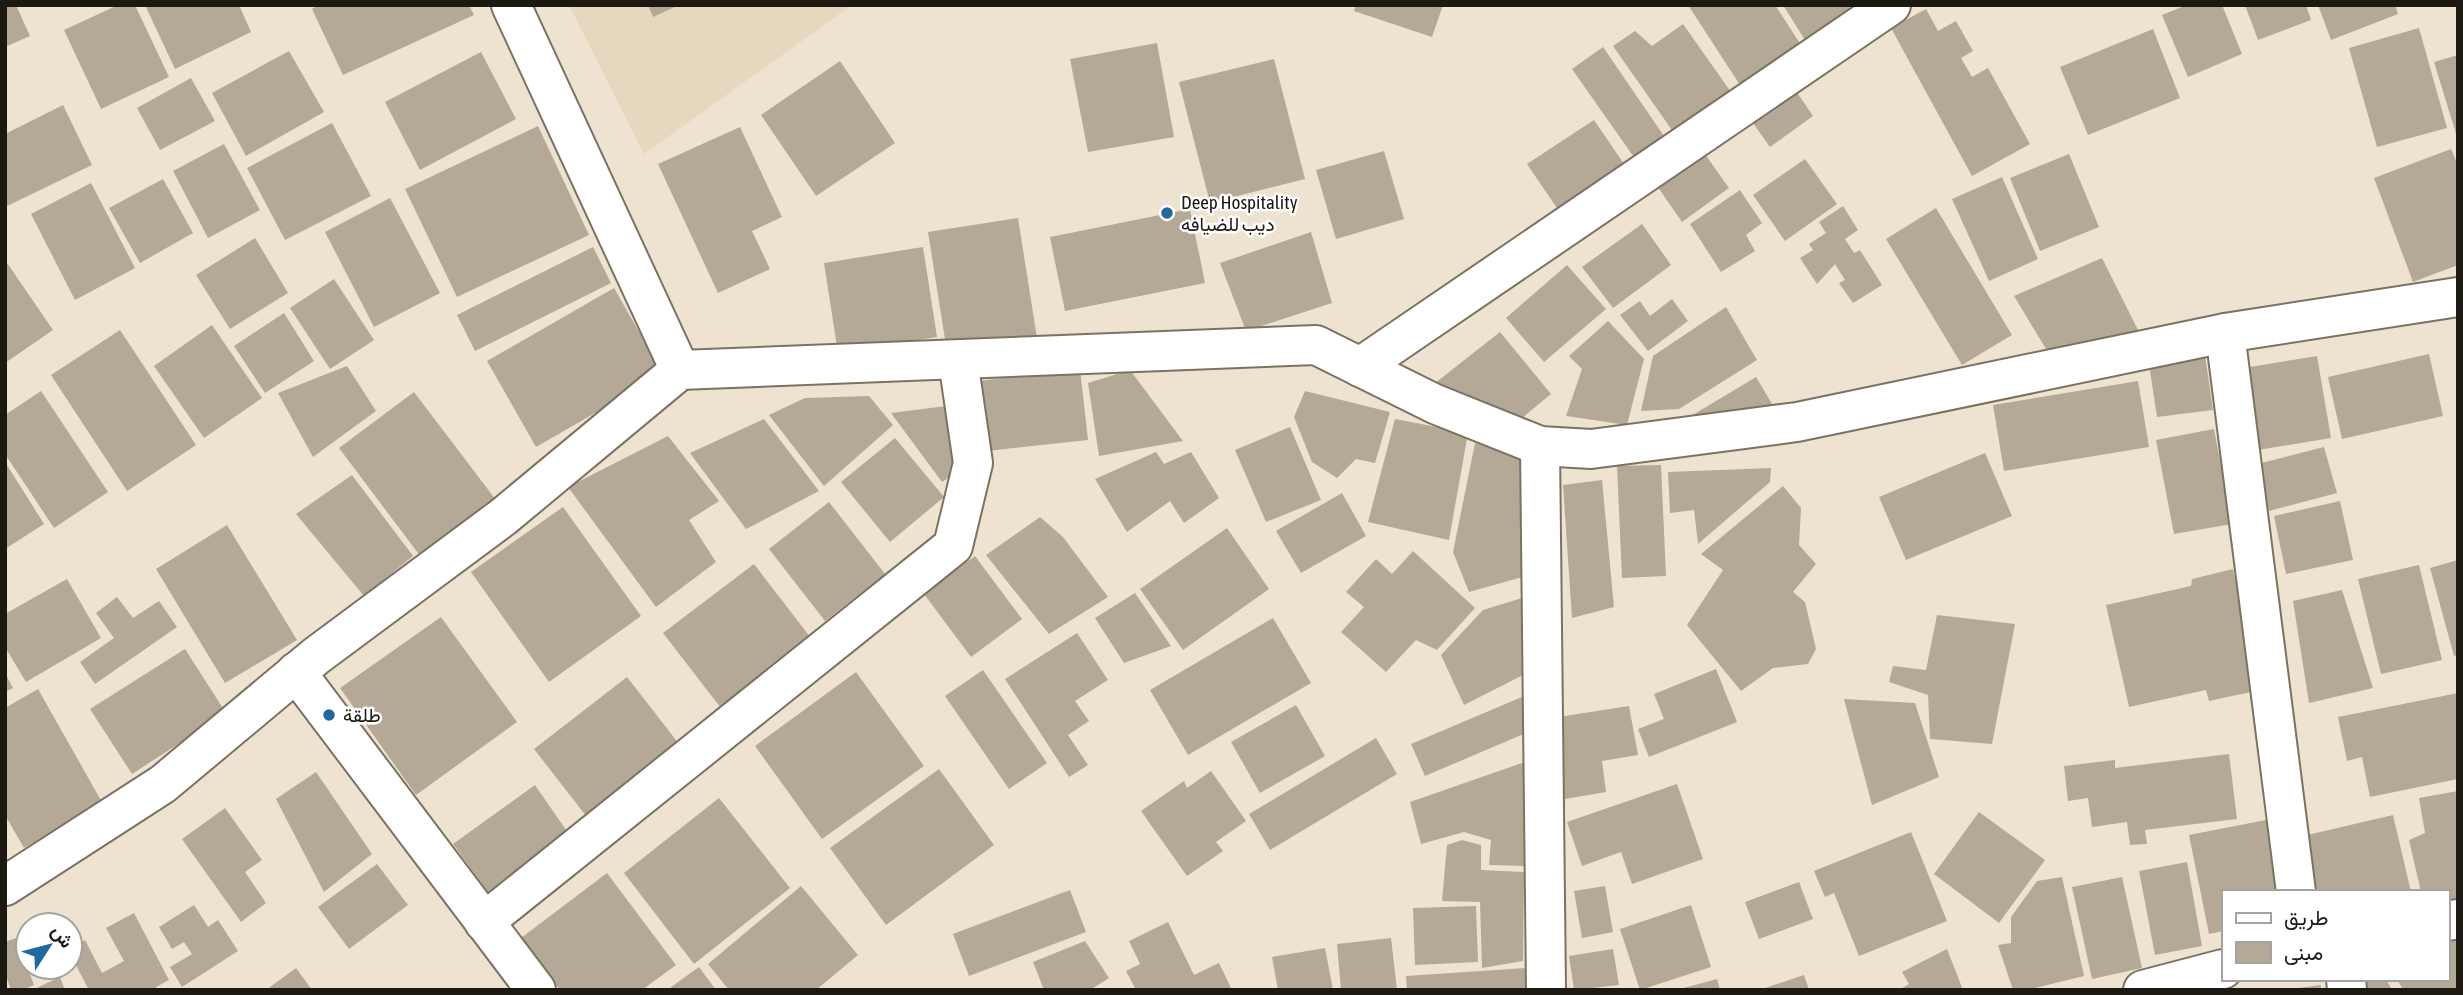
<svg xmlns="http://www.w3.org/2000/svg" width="2463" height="995" viewBox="0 0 2463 995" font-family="'Asap Condensed',Vazirmatn,sans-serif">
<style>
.built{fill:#e6d7be}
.building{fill:#b4a997}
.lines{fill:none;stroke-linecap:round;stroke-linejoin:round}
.minor-casing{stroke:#7b7261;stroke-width:42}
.minor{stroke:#fff;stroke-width:38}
.poi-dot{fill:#22699d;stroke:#fff;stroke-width:2.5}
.labels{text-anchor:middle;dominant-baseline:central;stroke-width:5;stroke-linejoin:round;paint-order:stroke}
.poi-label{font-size:19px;fill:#1c1812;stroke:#fff;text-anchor:start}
</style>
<rect width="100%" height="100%" fill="#eee3d0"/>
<!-- built -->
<path class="built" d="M569,5H852L644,154Z"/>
<!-- building -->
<g class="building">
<path d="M9,5H16L30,36L5,47V7Z"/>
<path d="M118,5H135L169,77L101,109L64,30Z"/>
<path d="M145,5H239L251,32L175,69Z"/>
<path d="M319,5H469L474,15L343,75L312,9Z"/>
<path d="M648,5H679L653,17Z"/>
<path d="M1356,5H1443L1432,37L1354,11Z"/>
<path d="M1688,5H1775L1801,45L1740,85Z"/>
<path d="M1783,5H1848L1857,20L1810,48Z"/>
<path d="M2187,5H2222L2242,54L2188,77L2162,15Z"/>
<path d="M2245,5H2306L2311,20L2258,40Z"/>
<path d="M2318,5H2395L2398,14L2331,40Z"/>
<path d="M1926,9L1938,31L1956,21L1973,51L1961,58L1972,77L1988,68L2030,144L1972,176L1891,28Z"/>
<path d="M1683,24L1738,102L1681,143L1613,46L1635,31L1652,46Z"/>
<path d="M2419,28L2447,128L2377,147L2349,48Z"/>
<path d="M2153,29L2180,98L2088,135L2060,67Z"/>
<path d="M1157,43L1174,137L1088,152L1070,59Z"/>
<path d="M1603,47L1668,142L1638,163L1572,69Z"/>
<path d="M289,51L324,112L246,156L212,93Z"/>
<path d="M481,52L516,119L420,170L385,102Z"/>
<path d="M2458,55V137H2457L2434,62Z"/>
<path d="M1274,59L1305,179L1210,203L1179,82Z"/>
<path d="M840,61L895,143L816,196L761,115Z"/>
<path d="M191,78L215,121L160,150L137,108Z"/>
<path d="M1792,85L1813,116L1770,147L1748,116Z"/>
<path d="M63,105L92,165L5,207V134Z"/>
<path d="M1594,120L1626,167L1559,211L1527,164Z"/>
<path d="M332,123L371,196L285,240L247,168Z"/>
<path d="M538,126L589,235L457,297L405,189Z"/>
<path d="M740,127L782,217L752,231L770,269L718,293L658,164Z"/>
<path d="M224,144L260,210L208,238L173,171Z"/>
<path d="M2451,149L2458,165V265L2413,282L2374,178Z"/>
<path d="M1702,150L1729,188L1682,222L1655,183Z"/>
<path d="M1384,151L1404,219L1336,239L1316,170Z"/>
<path d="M2069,154L2099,227L2040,251L2010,178Z"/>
<path d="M1805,159L1837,204L1785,241L1753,195Z"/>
<path d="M2002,177L2038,259L1989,281L1952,199Z"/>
<path d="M163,179L193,233L140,263L109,208Z"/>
<path d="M91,183L135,268L75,300L31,214Z"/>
<path d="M1740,190L1762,223L1746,235L1755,251L1721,272L1690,224Z"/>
<path d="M390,198L440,293L374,327L325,232Z"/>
<path d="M1843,206L1858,230L1845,239L1854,253L1860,250L1882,285L1853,303L1839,283L1845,280L1835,264L1817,284L1800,258L1813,250L1809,244L1826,233L1819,222Z"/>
<path d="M1936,208L2012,335L1962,365L1886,239Z"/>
<path d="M1190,209L1205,283L1065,311L1050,237Z"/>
<path d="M1018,218L1037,338L947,352L928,232Z"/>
<path d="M1642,224L1671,265L1613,308L1582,267Z"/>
<path d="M1311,232L1332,303L1246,331L1220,263Z"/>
<path d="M255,238L288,293L230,329L196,275Z"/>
<path d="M593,247L611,283L475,351L457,315Z"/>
<path d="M923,247L937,337L838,353L824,263Z"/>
<path d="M2102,258L2139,332L2049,354L2014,296Z"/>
<path d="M5,260L53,330L5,363Z"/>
<path d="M1567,265L1606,309L1544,362L1506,318Z"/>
<path d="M334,279L374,340L330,369L290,308Z"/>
<path d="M614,288L663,374L536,447L487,361Z"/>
<path d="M1672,299L1688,321L1648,351L1620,315L1640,301L1650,316Z"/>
<path d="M1726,307L1757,360L1679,409L1641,411L1653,356Z"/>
<path d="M284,313L314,361L265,393L234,346Z"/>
<path d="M1608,321L1644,359L1627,425L1566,416L1582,369L1569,356Z"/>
<path d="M212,325L262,398L204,438L154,366Z"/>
<path d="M120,330L196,445L127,491L51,375Z"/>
<path d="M1500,332L1551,394L1516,423L1430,387Z"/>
<path d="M2429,354L2443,416L2342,439L2328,377Z"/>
<path d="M2205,355L2213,410L2157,417L2149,364Z"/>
<path d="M2317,356L2331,438L2258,450L2244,368Z"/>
<path d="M347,366L376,411L313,457L278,393Z"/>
<path d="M1080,369L1088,440L987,451L978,381Z"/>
<path d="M1130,370L1183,441L1099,456L1088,383Z"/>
<path d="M1756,377L1778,414L1686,419Z"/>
<path d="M2138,381L2149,447L2004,471L1993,405Z"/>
<path d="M41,391L108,492L54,528L5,454V415Z"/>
<path d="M1305,391L1390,412L1375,463L1356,459L1337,478L1312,462L1294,417Z"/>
<path d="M414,392L499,504L424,561L339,448Z"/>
<path d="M869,396L893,425L824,486L769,415L805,398Z"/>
<path d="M954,405L963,468L942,482L891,413Z"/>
<path d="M764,419L819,491L746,529L690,453Z"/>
<path d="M1395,419L1468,433L1449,540L1368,522Z"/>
<path d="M1290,427L1321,500L1266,522L1235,450Z"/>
<path d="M2214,429L2232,524L2174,534L2156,440Z"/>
<path d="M668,436L719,501L689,520L716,562L656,607L568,487Z"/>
<path d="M895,438L944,497L890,542L841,482Z"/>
<path d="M1475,443L1527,456L1526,576L1469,592L1453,552Z"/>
<path d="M2324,447L2337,493L2269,511L2257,464Z"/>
<path d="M1156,452L1164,464L1191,452L1219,498L1184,523L1170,501L1127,532L1095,479Z"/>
<path d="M1985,453L2012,516L1906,560L1879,497Z"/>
<path d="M5,462L44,524L5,549Z"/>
<path d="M1661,465L1666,576L1622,578L1617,466Z"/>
<path d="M1771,468L1770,482L1698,544L1694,510L1670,513L1668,472Z"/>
<path d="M352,475L413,556L364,596L296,514Z"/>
<path d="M1602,480L1614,607L1572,618L1563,485Z"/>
<path d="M1783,486L1801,508L1799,545L1816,564L1793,592L1805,602L1816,649L1808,664L1773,668L1741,691L1687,625L1723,570L1701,554Z"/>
<path d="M1342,493L1366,536L1301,573L1276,531Z"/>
<path d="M2340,501L2353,560L2286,574L2274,516Z"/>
<path d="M829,502L885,574L825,621L769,549Z"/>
<path d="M563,507L641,616L549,682L471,572Z"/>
<path d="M1040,517L1063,537L1108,597L1049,634L986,555Z"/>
<path d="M227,525L297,640L225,683L156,569Z"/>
<path d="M1227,528L1269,589L1183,650L1140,589Z"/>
<path d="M1413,551L1475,608L1437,650L1416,640L1386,672L1341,632L1364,607L1346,592L1376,559L1392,574Z"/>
<path d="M975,556L1022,619L971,657L924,594Z"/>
<path d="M2458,560V655L2454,656L2430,568Z"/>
<path d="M754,564L814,642L724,712L663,633Z"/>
<path d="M2419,565L2442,660L2381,674L2358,579Z"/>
<path d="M2233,569L2260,690L2209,701L2206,690L2129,707L2106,605L2191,586L2192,579Z"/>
<path d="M67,579L101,638L26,682L5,647V614Z"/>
<path d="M2342,590L2373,688L2309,703L2293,601Z"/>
<path d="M1135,593L1171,646L1124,663L1095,618Z"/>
<path d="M117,597L133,618L159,601L177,627L95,684L80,662L114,638L96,613Z"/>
<path d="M1522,598L1533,670L1464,705L1441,655L1483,610Z"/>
<path d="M1937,615L2015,624L1992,744L1930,739L1928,695L1889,682L1893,666L1926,670Z"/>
<path d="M441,617L517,722L416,795L340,688Z"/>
<path d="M1273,618L1311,683L1188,755L1150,690Z"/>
<path d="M1077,633L1108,680L1075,701L1089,721L1068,735L1088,765L1069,777L1005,679Z"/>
<path d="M185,649L226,713L132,774L90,709Z"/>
<path d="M1716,669L1737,722L1649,757L1638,729L1664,719L1654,694Z"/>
<path d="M983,670L1047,763L1009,789L945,696Z"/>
<path d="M856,672L924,766L822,839L755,746Z"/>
<path d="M5,673L13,688L5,692Z"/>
<path d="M627,677L683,749L590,821L534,749Z"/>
<path d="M38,689L103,804L24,848L5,815V708Z"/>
<path d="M1531,693L1533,730L1425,776L1411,744Z"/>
<path d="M2458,693V779L2370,797L2362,757L2347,761L2338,717Z"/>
<path d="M1844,699L1915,703L1939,777L1872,805Z"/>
<path d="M1296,705L1325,756L1260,793L1231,742Z"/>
<path d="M1629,706L1638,755L1602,761L1606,792L1565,799L1552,718Z"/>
<path d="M1376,738L1397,774L1270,850L1249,814Z"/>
<path d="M2229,754L2237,819L2145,830L2147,844L2130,845L2127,822L2092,827L2088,798L2068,801L2064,766L2115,760V768Z"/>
<path d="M1525,762L1531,866L1489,865L1491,840L1464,832L1421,844L1410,802Z"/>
<path d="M939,769L994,845L886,925L830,848Z"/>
<path d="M1211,771L1246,821L1216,842L1223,851L1187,876L1141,811L1184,781L1187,788Z"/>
<path d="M316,772L372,854L324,892L276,799Z"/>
<path d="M1677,784L1703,859L1632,884L1621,852L1582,866L1567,822Z"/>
<path d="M535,785L573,840L492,898L453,844Z"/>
<path d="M2458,791V902L2447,905V892H2421L2409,840L2425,833L2419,798Z"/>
<path d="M719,798L790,888L694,964L624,873Z"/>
<path d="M225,808L262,860L245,872L266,903L241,922L182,839Z"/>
<path d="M1979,812L2045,860L1999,923L1934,874Z"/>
<path d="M2393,815L2411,892H2317L2303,836Z"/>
<path d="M2266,820L2280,892H2223V931L2209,934L2189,835Z"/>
<path d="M1911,832L1947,921L1859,956L1834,893L1825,897L1814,871Z"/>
<path d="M1462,840L1481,845V870L1524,872L1523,961L1482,968L1480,902L1442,901L1447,845Z"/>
<path d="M2187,862L2202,946L2155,955L2139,871Z"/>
<path d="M377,864L408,905L349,949L318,907Z"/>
<path d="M607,873L676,965L642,990H560L521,938Z"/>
<path d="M2062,877L2084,976L2027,990H2013L1998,945L2011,943V917L2037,881Z"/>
<path d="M2122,877L2142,968L2092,979L2072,887Z"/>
<path d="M1799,882L1813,919L1759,939L1745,902Z"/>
<path d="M801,886L858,955L816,990H729L708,964Z"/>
<path d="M1605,886L1613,932L1582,938L1574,891Z"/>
<path d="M1070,890L1086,932L969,976L953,934Z"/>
<path d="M194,905L208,927L218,920L238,951L182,987L170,967L192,954L184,942L172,949L159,927Z"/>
<path d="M1691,905L1711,967L1640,990L1620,929Z"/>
<path d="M1476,906L1478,962L1415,965L1413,908Z"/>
<path d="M134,913L169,980L156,987L158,990H89L70,954V948L85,940L102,973L124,961L106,928Z"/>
<path d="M1168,922L1194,975L1219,963L1232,990H1136L1126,971L1140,964L1129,941Z"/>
<path d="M2458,935V990H2403L2397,979H2447V940Z"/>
<path d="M16,938L34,985L22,990H11L5,973V942Z"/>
<path d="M1391,938L1397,990H1341L1337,944Z"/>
<path d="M1085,941L1109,978L1090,990H1044L1033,962Z"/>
<path d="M1325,948L1333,990H1278L1272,957Z"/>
<path d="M1613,949L1619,985L1574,990L1569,956Z"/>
<path d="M1947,949L1963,990H1899L1909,984L1902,972Z"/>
<path d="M699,967L716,990H667Z"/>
<path d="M296,968L312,990H266Z"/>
<path d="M1526,968L1527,990H1407L1406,976Z"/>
<path d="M1804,975L1809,990H1762V989Z"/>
<path d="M60,977L65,990H32Z"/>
<path d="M1717,979L1720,990H1680V989Z"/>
<path d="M2367,979H2386L2392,990H2348Z"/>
<path d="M2321,985V990H2298V988Z"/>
</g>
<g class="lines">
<defs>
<g id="minor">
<path d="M511,5L680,370"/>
<path d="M2225,333L2296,892"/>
<path d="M1360,367L1891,5"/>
<path d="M1540,446L1546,990"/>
<path d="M296,672L536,990"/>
<path d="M5,886L163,784L316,656L503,517L680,370L1316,345L1435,404L1540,446L1591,449L1797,422L2225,333L2458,297"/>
<path d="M2447,921L2458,919"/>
<path d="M484,922L953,546L973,463L958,360"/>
<path d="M2346,979L2347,990"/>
<path d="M2143,990L2223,969"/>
</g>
</defs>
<!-- minor casing -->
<use href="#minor" class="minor-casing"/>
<!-- minor -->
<use href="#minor" class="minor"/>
</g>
<!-- markers -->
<g class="poi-dot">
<circle cx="1167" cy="213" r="7"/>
<circle cx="329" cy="715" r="7"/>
</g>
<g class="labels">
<!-- poi labels -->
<g class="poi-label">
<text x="1181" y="202">Deep Hospitality<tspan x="1181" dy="22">ديب للضيافه</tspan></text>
<text x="343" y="715">طلقة</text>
</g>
</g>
<!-- border -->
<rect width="2463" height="995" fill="none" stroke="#1c1812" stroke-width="14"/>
<!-- legend -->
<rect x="2222" y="890" width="228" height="91" fill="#ffffff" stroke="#a4a3a0" stroke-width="2"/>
<rect x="2236" y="913" width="35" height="10" fill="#ffffff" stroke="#a4a3a0" stroke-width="2"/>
<text x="2284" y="925" font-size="21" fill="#1c1812">طريق</text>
<rect x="2236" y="942" width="35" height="21" fill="#b4a997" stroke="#a4a3a0" stroke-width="2"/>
<text x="2284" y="960" font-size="21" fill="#1c1812">مبنى</text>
<!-- north arrow -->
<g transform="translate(49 946) rotate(54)"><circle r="33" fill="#ffffff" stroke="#a4a3a0" stroke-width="2"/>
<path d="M0-5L12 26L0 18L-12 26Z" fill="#22699d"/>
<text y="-10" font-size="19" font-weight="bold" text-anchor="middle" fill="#1c1812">ش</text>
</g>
</svg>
